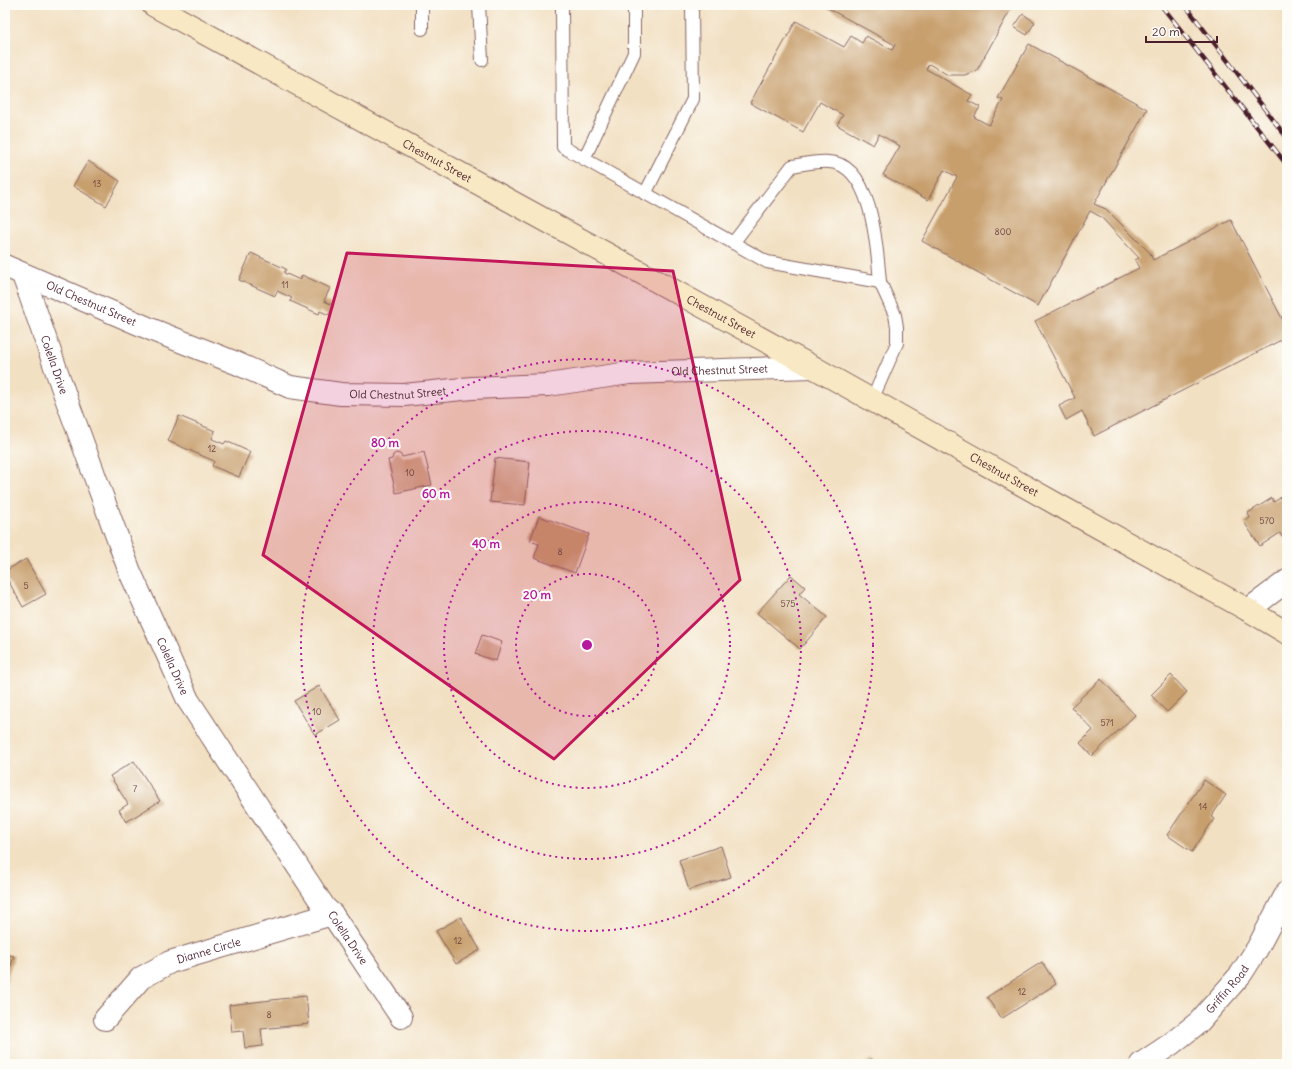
<svg xmlns="http://www.w3.org/2000/svg" width="1292" height="1069" viewBox="0 0 1292 1069" font-family="Delius,sans-serif">
<style>
.building{fill:#c79f6d}
.lines{fill:none;stroke-linecap:round;stroke-linejoin:round}
.service-casing{stroke:#856360;stroke-width:14}
.minor-casing{stroke:#856360;stroke-width:24}
.secondary-casing{stroke:#856360;stroke-width:24}
.service{stroke:#fff;stroke-width:12}
.minor{stroke:#fff;stroke-width:22}
.secondary{stroke:#f8e8c3;stroke-width:22}
.rail-casing{stroke:#4a1f2b;stroke-width:4.5}
.rail{stroke:#fdfcf7;stroke-width:3;stroke-dasharray:9;stroke-linecap:butt}
.marked{fill:#c2185b;fill-opacity:0.2;stroke:#c2185b;stroke-width:3;stroke-linejoin:round}
.ring{fill:none;stroke:#b5179e;stroke-width:2;stroke-dasharray:2 4}
.labels{text-anchor:middle;dominant-baseline:central;stroke-width:4;stroke-linejoin:round;paint-order:stroke}
.number-label{font-size:9px;fill:#693f3c}
.street-label{font-size:11px;fill:#4a1f2b;stroke:#fdfcf7}
.centre{fill:#b5179e;stroke:#fdfcf7;stroke-width:2}
.ring-label{font-size:12px;text-anchor:middle;font-weight:bold;fill:#b5179e;stroke:#fdfcf7;stroke-width:4;stroke-linejoin:round;paint-order:stroke}
</style>
<rect width="100%" height="100%" fill="#fdfcf7"/>
<filter id="ink" filterUnits="userSpaceOnUse"><feTurbulence type="fractalNoise" baseFrequency=".025" numOctaves="2"/><feDisplacementMap in="SourceGraphic" scale="8" xChannelSelector="R" yChannelSelector="G"/><feConvolveMatrix kernelMatrix="1 2 1 2 8 2 1 2 1" color-interpolation-filters="sRGB"/></filter>
<filter id="wash" filterUnits="userSpaceOnUse"><feTurbulence type="fractalNoise" baseFrequency=".012" numOctaves="4" result="noise"/><feDisplacementMap in="SourceGraphic" scale="16" xChannelSelector="R" yChannelSelector="G"/><feGaussianBlur stdDeviation="0.9" result="paint"/><feColorMatrix in="noise" values="0 0 0 0 0 0 0 0 0 0 0 0 0 0 0 0 0 1.4 0 .05"/><feComposite in="paint" operator="in"/></filter>
<g filter="url(#wash)">
<rect width="100%" height="100%" fill="#f2e0c2"/>
<g id="blocks">
<!-- building -->
<g class="building">
<path d="M822,5H1013L977,70L965,75H948L929,64L926,69L972,95L968,101L980,107L974,117L989,125L1003,100L998,98L1029,44L1147,109L1094,204L1106,209L1150,253L1153,260L1231,220L1287,328V337L1094,436L1082,411L1066,420L1059,406L1075,398L1035,321L1139,268L1135,260L1139,258L1101,217L1090,211L1038,306L922,241L957,177L944,170L928,200L883,175L900,146L879,134L873,145L837,125L843,115L820,102L803,132L750,103L796,21L844,47L851,36L862,43L866,36L892,50L895,45Z"/>
<path d="M1023,14L1035,22L1027,35L1014,27Z"/>
<path d="M88,161L120,181L106,206L73,186Z"/>
<path d="M251,253L286,269L284,273L300,280L302,275L330,288L324,301L333,305L329,315L320,311L319,314L290,301L292,298L277,291L275,296L239,280Z"/>
<path d="M179,416L215,431L212,439L224,444L226,441L250,452L239,477L212,466L214,461L168,441Z"/>
<path d="M424,452L432,485L396,493L388,460L392,459L393,455L396,453L400,454L402,457Z"/>
<path d="M495,458L530,462L525,505L490,502Z"/>
<path d="M1287,493V533L1282,537L1280,533L1260,546L1244,522L1250,518L1248,513L1272,498L1274,502Z"/>
<path d="M539,516L589,534L575,573L534,558L539,544L530,541Z"/>
<path d="M26,559L46,594L23,607L5,575V571Z"/>
<path d="M791,575L805,587L799,594L827,617L800,649L757,613Z"/>
<path d="M482,635L502,642L496,661L475,654Z"/>
<path d="M1171,675L1187,692L1167,712L1151,695Z"/>
<path d="M1101,679L1135,715L1092,756L1080,743L1093,730L1071,707Z"/>
<path d="M319,686L340,720L315,735L294,701Z"/>
<path d="M134,761L160,801L126,822L119,810L128,804L110,776Z"/>
<path d="M1204,780L1226,795L1211,817L1214,819L1192,852L1167,835Z"/>
<path d="M721,846L731,877L689,890L679,860Z"/>
<path d="M461,917L480,950L456,964L436,931Z"/>
<path d="M5,954L14,956L5,987Z"/>
<path d="M1042,962L1056,984L1001,1019L987,997Z"/>
<path d="M306,996L309,1024L261,1029L263,1046L245,1048L243,1031L232,1032L229,1005Z"/>
<path d="M872,1059L875,1064H864Z"/>
</g>
</g>
</g>
<g filter="url(#ink)">
<use href="#blocks" fill-opacity="0" stroke="#856360" stroke-width="1"/>
<g class="lines">
<defs>
<g id="service">
<path d="M422,5V29"/>
<path d="M479,5L482,60"/>
<path d="M562,5L563,147L767,262L880,282L895,315L897,327V343L872,400"/>
<path d="M584,159L634,53V5"/>
<path d="M645,194L693,99L692,5"/>
<path d="M733,243L792,166C804,164 817,161 829,162C873,164 877,250 880,282"/>
</g>
<g id="minor">
<path id="s1" d="M5,266L155,331L236,363L290,387L341,394L404,395L472,388L548,385L629,373L813,367"/>
<path id="s2" d="M23,275L66,398L130,572L188,700L325,908L332,914L401,1017"/>
<path d="M1248,610L1287,581"/>
<path id="s3" d="M105,1019L141,978L170,962L332,914"/>
<path id="s4" d="M1141,1064L1171,1044L1199,1022L1241,974L1257,949L1287,892"/>
</g>
<g id="secondary">
<path id="s5" d="M153,5L813,367L1060,506L1248,610L1287,633"/>
</g>
</defs>
<!-- service casing -->
<use href="#service" class="service-casing"/>
<!-- minor casing -->
<use href="#minor" class="minor-casing"/>
<!-- secondary casing -->
<use href="#secondary" class="secondary-casing"/>
<!-- service -->
<use href="#service" class="service"/>
<!-- minor -->
<use href="#minor" class="minor"/>
<!-- secondary -->
<use href="#secondary" class="secondary"/>
<defs>
<g id="rail">
<path d="M1161,5L1287,165"/>
<path d="M1185,5L1287,138"/>
</g>
</defs>
<!-- rail casing -->
<use href="#rail" class="rail-casing"/>
<!-- rail -->
<use href="#rail" class="rail"/>
</g>
</g>
<!-- marked area -->
<path class="marked" d="M347,253L673,271L740,580L554,759L263,555Z"/>
<!-- distance rings -->
<g class="ring">
<circle cx="587" cy="645" r="71"/>
<circle cx="587" cy="645" r="143"/>
<circle cx="587" cy="645" r="214"/>
<circle cx="587" cy="645" r="286"/>
</g>
<g class="labels">
<!-- number labels -->
<g class="number-label">
<text x="97" y="183">13</text>
<text x="1003" y="231">800</text>
<text x="285" y="284">11</text>
<text x="212" y="448">12</text>
<text x="410" y="472">10</text>
<text x="1267" y="520">570</text>
<text x="560" y="551">8</text>
<text x="26" y="585">5</text>
<text x="788" y="603">575</text>
<text x="317" y="711">10</text>
<text x="1107" y="722">571</text>
<text x="135" y="788">7</text>
<text x="1203" y="806">14</text>
<text x="458" y="940">12</text>
<text x="1022" y="991">12</text>
<text x="269" y="1014">8</text>
</g>
<!-- street labels -->
<g class="street-label">
<text stroke="none"><textPath href="#s5" startOffset="324">Chestnut Street</textPath></text>
<text stroke="none"><textPath href="#s1" startOffset="94">Old Chestnut Street</textPath></text>
<text stroke="none"><textPath href="#s5" startOffset="648">Chestnut Street</textPath></text>
<text stroke="none"><textPath href="#s2" startOffset="95">Colella Drive</textPath></text>
<text stroke="none"><textPath href="#s1" startOffset="741">Old Chestnut Street</textPath></text>
<text stroke="none"><textPath href="#s1" startOffset="418">Old Chestnut Street</textPath></text>
<text stroke="none"><textPath href="#s5" startOffset="972">Chestnut Street</textPath></text>
<text stroke="none"><textPath href="#s2" startOffset="419">Colella Drive</textPath></text>
<text stroke="none"><textPath href="#s2" startOffset="743">Colella Drive</textPath></text>
<text stroke="none"><textPath href="#s3" startOffset="128">Dianne Circle</textPath></text>
<text stroke="none"><textPath href="#s4" startOffset="115">Griffin Road</textPath></text>
</g>
</g>
<circle cx="587" cy="645" r="6" class="centre"/>
<g class="ring-label">
<text x="385" y="447">80 m</text>
<text x="436" y="498">60 m</text>
<text x="486" y="548">40 m</text>
<text x="537" y="599">20 m</text>
</g>
<!-- margin -->
<rect width="1292" height="1069" fill="none" stroke="#fdfcf7" stroke-width="20"/>
<!-- scale -->
<path d="M1146 36v6h71v-6" fill="none" stroke="#4a1f2b" stroke-width="2"/>
<text x="1152" y="36" font-size="12" fill="#4a1f2b" stroke="#fdfcf7" stroke-width="3" paint-order="stroke">20 m</text>
</svg>
